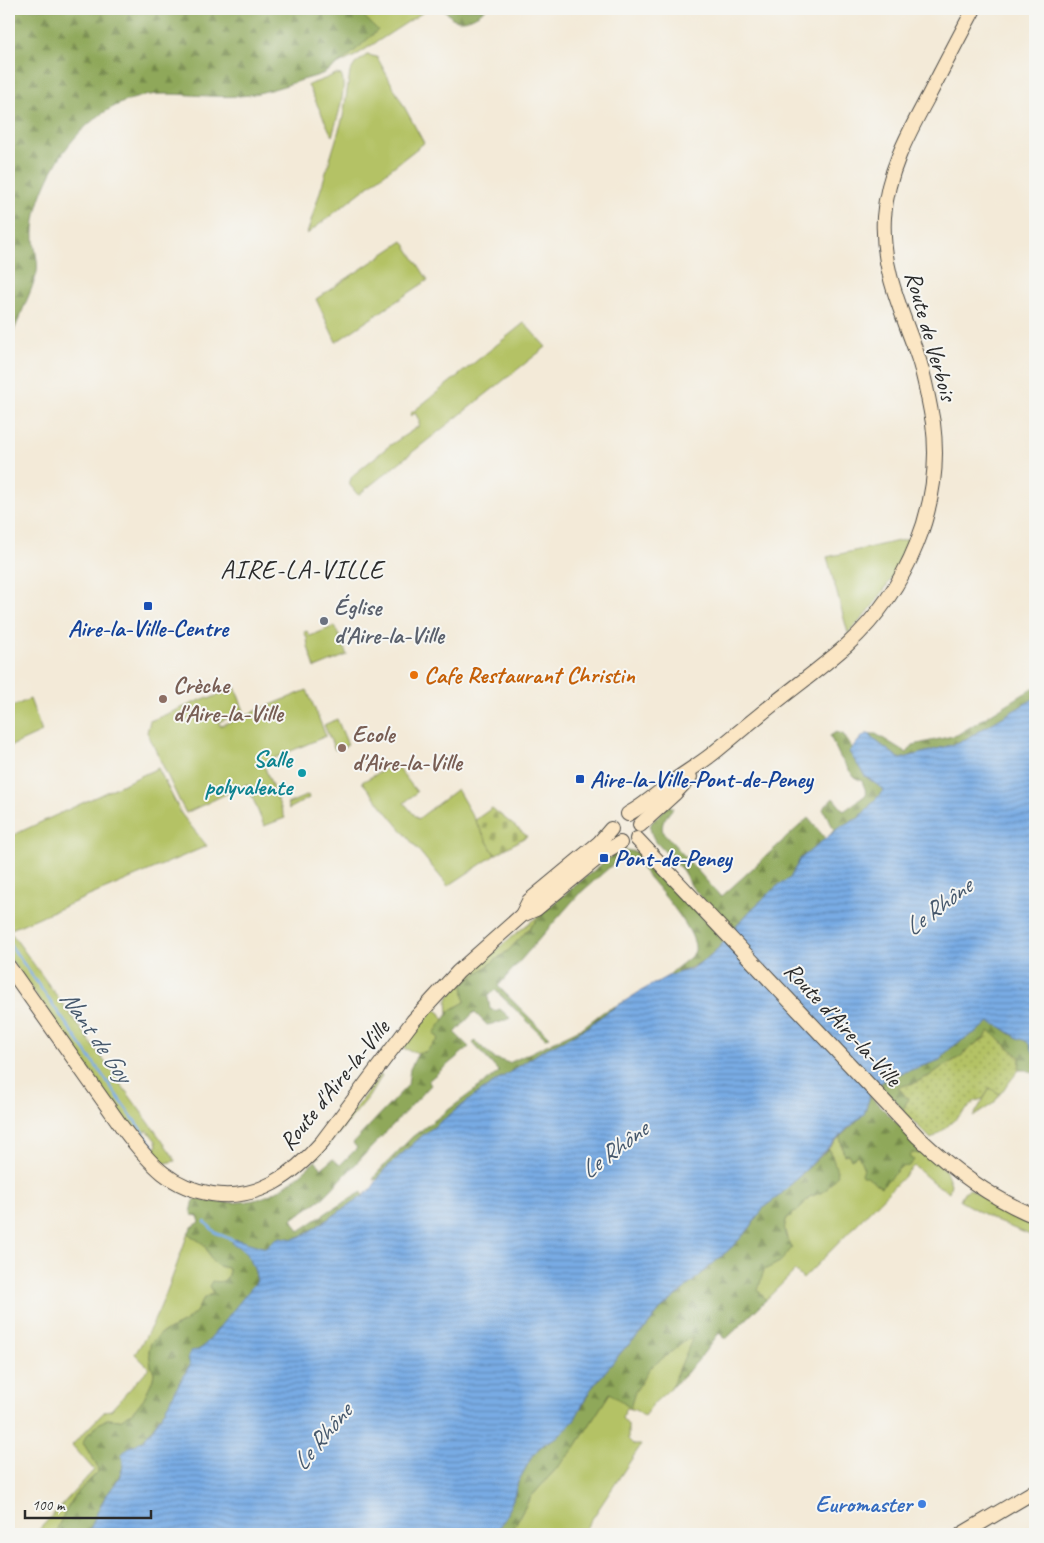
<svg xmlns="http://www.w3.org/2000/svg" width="1044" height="1543" viewBox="0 0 1044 1543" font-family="Caveat,sans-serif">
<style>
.green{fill:#b4c265;stroke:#707648;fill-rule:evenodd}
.forest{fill:url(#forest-firs);stroke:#5d6a42}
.cemetery{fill:url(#cemetery-stones);stroke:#707648}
.garden{fill:url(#garden-dots);stroke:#707648}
.water{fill:url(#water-rules);stroke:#526b88}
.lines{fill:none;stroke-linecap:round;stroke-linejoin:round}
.stream{stroke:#78abe4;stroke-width:2.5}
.secondary-casing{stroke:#494845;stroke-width:16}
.secondary{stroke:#fbe6c4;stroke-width:14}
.transit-dot{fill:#1a4fb4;stroke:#f6f6f2;stroke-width:2}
.worship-dot{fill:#6b7280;stroke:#f6f6f2;stroke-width:2}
.food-dot{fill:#e8710a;stroke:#f6f6f2;stroke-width:2}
.education-dot{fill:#8d6e63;stroke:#f6f6f2;stroke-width:2}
.culture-dot{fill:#0f9aa8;stroke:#f6f6f2;stroke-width:2}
.shop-dot{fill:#3f7fe0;stroke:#f6f6f2;stroke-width:2}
.labels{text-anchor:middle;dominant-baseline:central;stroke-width:4;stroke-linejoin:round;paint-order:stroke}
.street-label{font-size:24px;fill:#2b2b2b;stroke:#f6f6f2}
.worship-label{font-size:24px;font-weight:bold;fill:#5b616d;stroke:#f6f6f2;text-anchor:start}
.transit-label{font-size:24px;font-weight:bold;fill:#164399;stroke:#f6f6f2;text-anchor:start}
.food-label{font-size:24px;font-weight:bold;fill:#c56008;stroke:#f6f6f2;text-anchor:start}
.education-label{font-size:24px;font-weight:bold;fill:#785e54;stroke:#f6f6f2;text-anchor:start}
.culture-label{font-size:24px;font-weight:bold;fill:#0d838f;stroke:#f6f6f2;text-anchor:end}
.shop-label{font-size:24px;font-weight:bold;fill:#366cbe;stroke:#f6f6f2;text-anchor:end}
.water-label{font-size:25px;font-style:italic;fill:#46586c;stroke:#f6f6f2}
.quarter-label{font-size:26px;letter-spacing:1px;fill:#2b2b2b;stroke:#f6f6f2}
</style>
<defs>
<pattern id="forest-firs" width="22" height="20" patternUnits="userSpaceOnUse" patternTransform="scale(1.25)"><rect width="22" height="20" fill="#8fa85a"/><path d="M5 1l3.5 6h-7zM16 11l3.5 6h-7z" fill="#75894b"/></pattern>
<pattern id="cemetery-stones" width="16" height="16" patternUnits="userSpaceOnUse" patternTransform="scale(1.25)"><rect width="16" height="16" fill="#b4c265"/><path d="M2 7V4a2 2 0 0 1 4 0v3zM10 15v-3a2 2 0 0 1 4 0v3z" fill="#939e53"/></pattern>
<pattern id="garden-dots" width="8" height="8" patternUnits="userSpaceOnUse" patternTransform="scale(1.25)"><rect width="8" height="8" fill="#b4c265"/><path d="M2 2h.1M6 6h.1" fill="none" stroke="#939e53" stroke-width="1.8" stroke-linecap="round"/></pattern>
<pattern id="water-rules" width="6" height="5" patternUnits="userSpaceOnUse" patternTransform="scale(1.25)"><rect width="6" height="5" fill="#78abe4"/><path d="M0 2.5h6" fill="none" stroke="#638bb9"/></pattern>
</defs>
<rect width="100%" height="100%" fill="#f6f6f2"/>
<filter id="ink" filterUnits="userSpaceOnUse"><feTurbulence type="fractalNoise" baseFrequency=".02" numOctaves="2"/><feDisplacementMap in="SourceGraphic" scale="10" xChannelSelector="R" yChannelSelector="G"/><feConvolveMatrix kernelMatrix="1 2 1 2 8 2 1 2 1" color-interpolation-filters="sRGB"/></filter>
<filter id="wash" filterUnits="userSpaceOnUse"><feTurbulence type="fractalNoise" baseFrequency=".0096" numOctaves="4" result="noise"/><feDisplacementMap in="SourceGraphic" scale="20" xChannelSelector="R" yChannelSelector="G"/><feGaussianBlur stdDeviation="1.12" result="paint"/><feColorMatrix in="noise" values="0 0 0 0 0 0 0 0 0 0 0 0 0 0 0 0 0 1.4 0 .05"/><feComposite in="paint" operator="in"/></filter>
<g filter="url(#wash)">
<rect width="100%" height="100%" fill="#f3ead8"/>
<!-- green -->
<g class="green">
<path d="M325,9H428L355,56L335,66L378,30L342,15L330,14Z"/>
<path d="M367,55L377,57L424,143L307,234L343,117L350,72L355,64Z"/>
<path d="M336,74L341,75C348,87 336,123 332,136L308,85L322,80Z"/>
<path d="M403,241L428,280L336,342L316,299Z"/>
<path d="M524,323L546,347L358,495L349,484L352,476L389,446L419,426V420L415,413L411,416L410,414Z"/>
<path d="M912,538C896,574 877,606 848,633L827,557Z"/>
<path d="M335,626L347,655L315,668L308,647L307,638L304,632L307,631L310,636Z"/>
<path d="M235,687L244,711L219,722L220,726L307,690L326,736L263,763L285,818L264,826L247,784L186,813L180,802L147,732L150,721L208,697L209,699Z"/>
<path d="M30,699L42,732L9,747V708Z"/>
<path d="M337,719L348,745L335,750L324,725Z"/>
<path d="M395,764L417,792L404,803L418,819L457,789L495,855L448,886L362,782Z"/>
<path d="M158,768L182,815L207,846L9,930L171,1153L175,1161L162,1164L143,1145L9,957V837ZM147,1130L156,1141L157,1146L152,1150L147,1147L138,1136Z"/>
<path d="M308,795L309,798L289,809L287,804Z"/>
<path d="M548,908L509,950L463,984L465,1002L451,1010L448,1014L447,1000L455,987L503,944Z"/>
<path d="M434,1009L440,1013L444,1020L434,1033L439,1039L425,1052L418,1053L402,1048Z"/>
<path d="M380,1075L382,1076L368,1098L315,1161Z"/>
<path d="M990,1088L1000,1094L994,1103L973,1117Z"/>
<path d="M892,1119L946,1171L951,1184L949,1192L935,1184L914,1166L803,1279L795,1271L726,1339L719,1333L686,1374L654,1403L644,1416L635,1410L626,1408L624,1411L625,1412L622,1418L628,1425V1439L634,1445H641L582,1534H510L530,1498L574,1449L610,1393L753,1283L787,1238L784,1227L787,1217L791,1216V1213L799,1209L809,1197L825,1191L832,1156L828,1149L840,1137L844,1154H848L851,1159Z"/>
<path d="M970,1189L1011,1214L1035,1224V1237L998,1222L960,1201L964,1192Z"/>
<path d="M188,1233C192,1237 198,1239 202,1243C213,1255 207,1265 228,1268L229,1270L227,1278L220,1283L213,1293L204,1298L196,1312L185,1322L160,1334L151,1343L149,1351L151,1366L154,1372L153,1379L144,1398L137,1407L132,1413L120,1420L107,1419L100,1423L83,1443L97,1465L98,1472C93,1478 86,1483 81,1489C71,1499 60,1521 55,1534H35L94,1470L72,1445L105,1411L111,1410L149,1368L135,1354C160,1317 173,1275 188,1233Z"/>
</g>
<!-- forest -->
<g class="forest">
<path d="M9,9H325L330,14L342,15L357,10L378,30C361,45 342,64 322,74C314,77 305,79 296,82C281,87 265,92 249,95C221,99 194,94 166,94C118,93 77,126 55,166C43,188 33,213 34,238C34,249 39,261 37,272C36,278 33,284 31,290C24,307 17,324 9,342Z"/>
<path d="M444,9H486C477,16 464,24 452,18C449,16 446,11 444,9Z"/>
<path d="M1035,687V698L959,743L900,759L872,738L870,734H876L907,753L913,745L957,735Z"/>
<path d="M836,732L843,734L853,749L850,753L865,776L884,790L859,818L841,826L831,834L834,829L823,809L833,798L844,811L867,794L862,781L854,777L840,757L830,736Z"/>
<path d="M669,805L673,808C667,816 660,822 663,832L721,897L808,818L826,839L800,859L790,878L776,887L751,910L732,931L692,887L683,871L655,841L652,835L650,827L652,822Z"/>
<path d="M625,850L637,852L653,866L705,920L724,942C706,961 694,968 668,976C675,968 690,959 694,953C704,937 650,879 639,866C632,861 628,858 619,859L578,895L498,986L549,1037L545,1038L495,990L488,997L490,1009L495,1011L500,1009L510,1018L501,1022L487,1025L474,1012L455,1033L469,1047L428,1081L431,1085L324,1197L292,1219L299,1231L329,1211L362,1192L363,1196L304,1235L293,1239L281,1237L275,1239L266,1248L233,1243C248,1251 254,1264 257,1281L215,1334L203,1347L198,1350L180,1382L171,1401L146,1437L136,1446L124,1461L123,1467L116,1483L103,1500L88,1534H55C60,1521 71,1499 81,1489C86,1483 92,1478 98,1472L97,1465L83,1443L86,1436L100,1423L107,1419L120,1420L132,1413L137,1407L144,1398L153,1379L154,1372L151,1366L149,1351L151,1343L160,1334L185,1322L196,1312L204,1298L213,1293L209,1286L212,1281C222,1283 228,1281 229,1270L228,1268C205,1265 214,1255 202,1243C198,1240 192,1237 188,1233L192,1227L200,1222L198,1216L192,1215L191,1213L194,1199C252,1208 272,1201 315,1161L322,1168L333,1159L340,1165L357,1148L353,1143L408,1085L410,1069L418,1053L425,1052L439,1039L434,1033L451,1010L465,1002L463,984L509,950L548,908L615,853Z"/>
<path d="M628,1000L606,1013L585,1029L542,1051L477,1094L422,1136L384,1170L378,1179L373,1180L377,1173L412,1137L499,1072L473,1043L475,1041L494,1058L509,1063L582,1028L603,1012Z"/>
<path d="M989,1022C997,1023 1002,1028 1009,1033C1015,1037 1021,1038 1027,1042C1037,1048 1035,1064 1035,1074L1026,1070H1019L1020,1057L989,1031L985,1038L974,1045L960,1057L939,1069L931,1075L915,1083L899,1087L908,1099L903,1111L893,1097L891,1098L878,1085L887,1078L940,1060C951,1042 975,1036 989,1022Z"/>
<path d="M870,1096L925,1151L919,1154L915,1153H911L910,1158L914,1160L909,1166L901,1167L881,1187L867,1176H862L861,1173L864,1169L858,1155L851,1159L848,1154L844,1155L840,1137L864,1114Z"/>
<path d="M828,1149L832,1156L838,1174L825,1191L809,1197L799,1210L791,1213V1217L787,1218C782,1231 785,1236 792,1248L780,1262L764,1270L758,1290L766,1300L726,1339L719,1333L696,1363L671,1388L693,1337L692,1336L650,1368L635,1392L630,1408L610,1393L574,1449L530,1498L510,1534H494L504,1520L513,1499L518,1482L531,1458L539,1448L547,1442L557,1437L582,1407L590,1390L623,1350L644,1330L660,1310L732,1247L749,1229L764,1207L779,1196Z"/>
</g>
<!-- cemetery -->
<path class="cemetery" d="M492,808L527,836L495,855L475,820Z"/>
<!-- garden -->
<path class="garden" d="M989,1031L1020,1057L1019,1070L1000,1094L990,1088L983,1099L975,1101C969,1109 961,1114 953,1121C945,1128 941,1133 931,1139L903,1111L908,1099L898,1087L915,1083L931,1075L939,1069L960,1057L974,1045L985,1038Z"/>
<!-- water -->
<path class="water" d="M1035,698V1056L1030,1045L1026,1041L1018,1038L999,1026L989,1022C975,1036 951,1042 940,1060L887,1078L878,1085L870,1096L864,1114L861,1117L847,1129L779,1196L764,1207L749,1229L732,1247L660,1310L644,1330L623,1350L590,1390L574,1421L557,1437L547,1442L539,1448L531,1458L518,1482L513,1499L504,1520L494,1534H88C93,1523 97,1511 103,1501C111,1487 129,1472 121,1455C124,1452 127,1448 130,1447C137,1444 141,1442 146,1437C165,1415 175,1389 190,1365L188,1358L191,1351L198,1350L203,1347L257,1281C254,1264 248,1251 232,1243L233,1240L235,1239L266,1248L275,1239L281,1237L293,1239L304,1235L363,1196L372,1188L384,1170L422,1136L477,1094L542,1051L585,1029L606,1013L641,991L668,976L691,969L711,956L724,942L732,931L751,910L776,887L790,878L800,859L841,826L859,818L884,790L865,776L849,752L862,737L866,734H870L872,738L900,759L959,743Z"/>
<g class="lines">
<!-- stream -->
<g class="stream">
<path d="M9,943L154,1148"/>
<path d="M205,1222L216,1233L233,1240"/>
</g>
</g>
</g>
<g filter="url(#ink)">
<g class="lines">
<defs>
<g id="secondary">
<path d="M628,814C643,806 654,796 667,786C681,775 697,766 711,755C726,743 741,730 756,718C786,693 818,671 847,645C907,590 944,505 933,423C929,401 925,378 918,357C901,309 881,269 884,217C887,172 908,134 929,95C944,66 959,37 974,9"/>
<path d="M640,825L675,793L690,777"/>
<path d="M637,839L918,1137C953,1170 990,1198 1035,1216"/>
<path d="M522,915L529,901L599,843L611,829"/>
<path d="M9,967L122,1127C134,1143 147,1160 163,1173C177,1184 194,1191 212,1194C258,1201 293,1175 322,1142L413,1021L458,972L522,915L536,909L606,851L620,843"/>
<path d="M962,1534L1035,1491"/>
</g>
</defs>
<!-- secondary casing -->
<use href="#secondary" class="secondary-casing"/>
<!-- secondary -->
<use href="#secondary" class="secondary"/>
</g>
</g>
<!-- markers -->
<g class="transit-dot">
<rect x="143" y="601" width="10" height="10" rx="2.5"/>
<rect x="575" y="774" width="10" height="10" rx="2.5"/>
<rect x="599" y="853" width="10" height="10" rx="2.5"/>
</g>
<circle class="worship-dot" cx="324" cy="621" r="5"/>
<circle class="food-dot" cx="414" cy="675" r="5"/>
<g class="education-dot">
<circle cx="163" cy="699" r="5"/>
<circle cx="342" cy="748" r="5"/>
</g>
<circle class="culture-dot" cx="302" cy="773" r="5"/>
<circle class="shop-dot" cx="922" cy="1504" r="5"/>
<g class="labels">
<!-- street labels -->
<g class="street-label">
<text transform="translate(931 336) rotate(74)">Route de Verbois</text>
<text transform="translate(843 1024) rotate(47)">Route d'Aire-la-Ville</text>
<text transform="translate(334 1085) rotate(-51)">Route d'Aire-la-Ville</text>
</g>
<!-- worship labels -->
<g class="worship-label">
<text x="334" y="607">Église<tspan x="334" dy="28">d'Aire-la-Ville</tspan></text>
</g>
<!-- transit labels -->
<g class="transit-label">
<text x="148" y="628" text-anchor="middle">Aire-la-Ville-Centre</text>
<text x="590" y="779">Aire-la-Ville-Pont-de-Peney</text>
<text x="614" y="858">Pont-de-Peney</text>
</g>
<!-- food labels -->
<g class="food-label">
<text x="424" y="675">Cafe Restaurant Christin</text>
</g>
<!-- education labels -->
<g class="education-label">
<text x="173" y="685">Crèche<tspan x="173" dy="28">d'Aire-la-Ville</tspan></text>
<text x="352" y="734">Ecole<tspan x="352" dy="28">d'Aire-la-Ville</tspan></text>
</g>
<!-- culture labels -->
<g class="culture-label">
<text x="292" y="759">Salle<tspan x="292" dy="28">polyvalente</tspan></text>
</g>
<!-- shop labels -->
<g class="shop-label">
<text x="912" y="1504">Euromaster</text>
</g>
<!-- water labels -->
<g class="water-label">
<text transform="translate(938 907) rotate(-37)">Le Rhône</text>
<text transform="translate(96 1036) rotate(55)">Nant de Goy</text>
<text transform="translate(614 1150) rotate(-37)">Le Rhône</text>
<text transform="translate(322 1437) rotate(-50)">Le Rhône</text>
</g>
<!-- quarter labels -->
<g class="quarter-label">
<text x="302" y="569">AIRE-LA-VILLE</text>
</g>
</g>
<!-- margin -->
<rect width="1044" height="1543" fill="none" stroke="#f6f6f2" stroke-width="30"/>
<!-- scale -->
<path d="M25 1510v8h126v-8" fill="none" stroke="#2b2b2b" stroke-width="2.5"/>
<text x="32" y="1510" font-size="15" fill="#2b2b2b" stroke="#f6f6f2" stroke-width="4" paint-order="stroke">100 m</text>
</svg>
